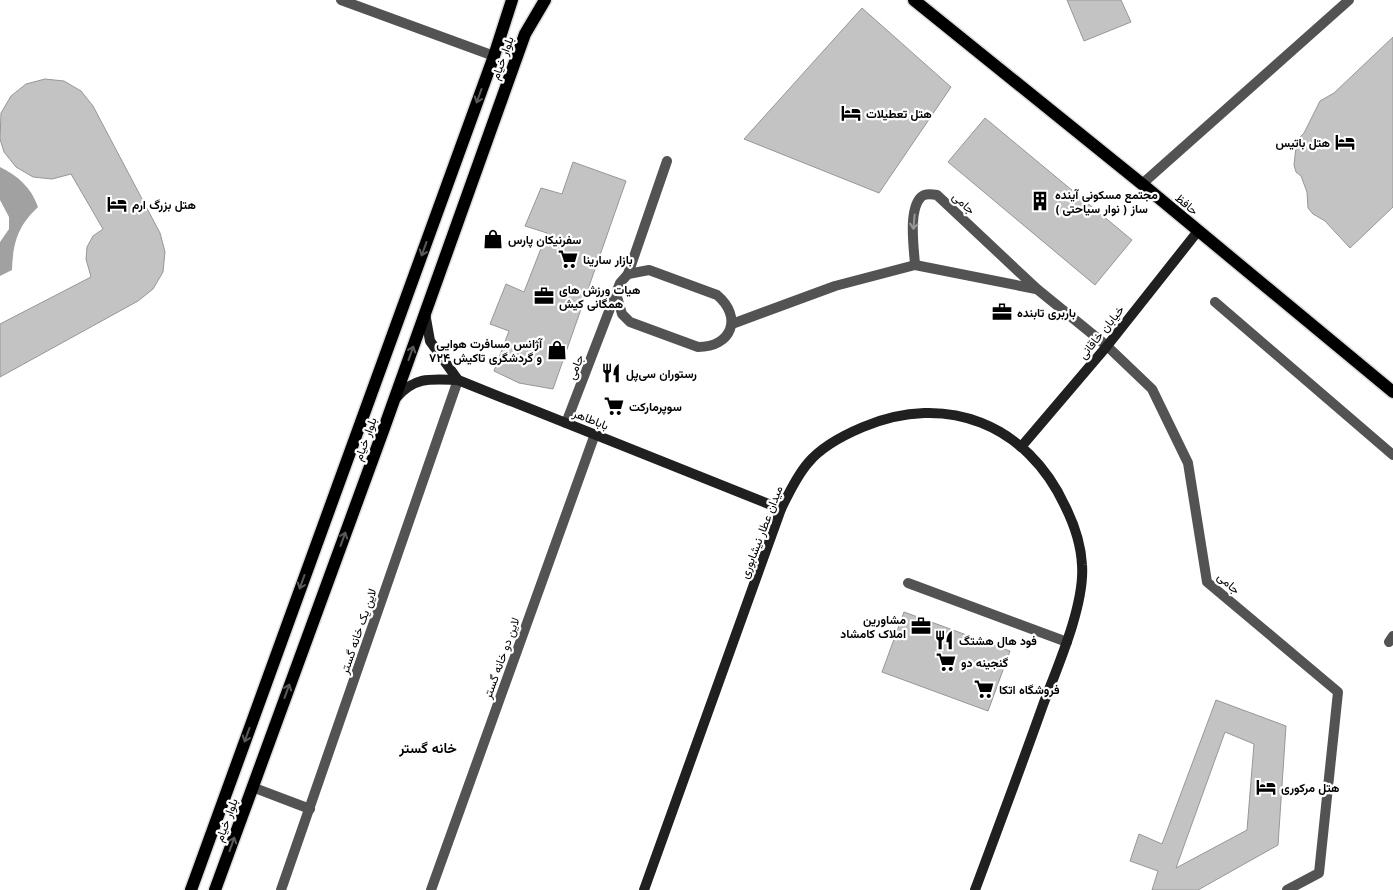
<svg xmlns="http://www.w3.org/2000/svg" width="1393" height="890" viewBox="0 0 1393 890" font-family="Mulish,Vazirmatn,sans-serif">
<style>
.water{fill:#a1a1a1}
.building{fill:#c3c3c3;stroke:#979797;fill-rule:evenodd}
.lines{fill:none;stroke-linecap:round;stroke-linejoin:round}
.primary-casing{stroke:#dbdbdb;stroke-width:15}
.street{stroke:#535353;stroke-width:10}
.secondary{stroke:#202020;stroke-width:10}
.primary{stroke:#000;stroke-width:12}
.oneway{stroke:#595959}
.oneway2{stroke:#989898}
.labels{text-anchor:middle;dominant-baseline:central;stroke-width:4.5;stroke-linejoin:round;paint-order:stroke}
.street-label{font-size:12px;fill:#000;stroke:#fff}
.poi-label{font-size:12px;font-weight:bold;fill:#000;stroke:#fff;text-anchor:start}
.neighbourhood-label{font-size:14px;font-weight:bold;fill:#000;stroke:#fff}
</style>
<rect width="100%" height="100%" fill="#fff"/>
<!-- water -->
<path class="water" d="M0,167C18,176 31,187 38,207C18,226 13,242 12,270L0,276V242L9,229V217L0,200Z"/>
<!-- building -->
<g class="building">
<path d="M1067,0H1121L1131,22L1084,41Z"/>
<path d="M862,8L951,87L879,193L744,139Z"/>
<path d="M1393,37V207L1350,248L1325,221L1313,214L1308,208L1307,192L1301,176L1296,172L1294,165L1296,147L1299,138L1304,133L1320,101L1334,93Z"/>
<path d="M45,79L64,81L81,91L93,106L160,233L165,252L163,272L153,289L138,301L0,377V324L91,277L86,259L87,247L93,236L103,229L71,174L52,179L33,177L16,167L4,152L0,139L1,113L11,96L26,84Z"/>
<path d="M985,118L1132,240L1095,285L948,162Z"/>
<path d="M573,162L626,181L553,389L519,383L494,371L509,331L490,324L506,284L524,292L547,233L525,226L541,188L562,194Z"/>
<path d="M904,612L1010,651L988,711L882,672Z"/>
<path d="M1216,700L1286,726L1278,845L1198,890H1152L1158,871L1130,861L1139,834L1162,844ZM1225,732L1254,744L1247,830L1176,868Z"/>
</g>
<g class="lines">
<defs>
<g id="primary">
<path d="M914,0L1142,184L1393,392"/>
<path d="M191,890L494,56L512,0"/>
<path d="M215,890L383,431L525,34L545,0"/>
</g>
</defs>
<!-- primary casing -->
<use href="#primary" class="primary-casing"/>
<!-- street -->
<g class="street">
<path d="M341,0L494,56"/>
<path d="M1142,184L1349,0"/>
<path d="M915,265C914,248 908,210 921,197C925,193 932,194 937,195L1037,289L1107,346L1152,389L1188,463L1207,582L1338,692L1319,873L1287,890"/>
<path d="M649,270L717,295C743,317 732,347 698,347L630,322L622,314L616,293L620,283L628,274Z"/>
<path d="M628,274L667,161"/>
<path d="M1215,302L1393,455"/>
<path d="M732,324L835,286L915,265L1036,289"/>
<path d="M566,423L616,293"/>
<path d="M908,583L1067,642"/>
<path d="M1389,642L1393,636"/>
<path d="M252,787L310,809"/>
<path d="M281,890L458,380"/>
<path d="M431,890L595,434"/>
</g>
<!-- secondary -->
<g class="secondary">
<path d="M425,313L430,341L458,380"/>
<path d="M397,397C415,376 432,379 458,380L781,509"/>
<path d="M1021,447L1107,346L1198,231"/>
<path d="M644,890L781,509C789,493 796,477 808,463C821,447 844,435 863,427C946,392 1027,424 1065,506C1074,524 1081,544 1082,565C1085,605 1057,668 1043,705C1021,767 998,828 975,890"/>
</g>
<!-- primary -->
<use href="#primary" class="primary"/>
</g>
<!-- one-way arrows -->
<defs><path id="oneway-shaft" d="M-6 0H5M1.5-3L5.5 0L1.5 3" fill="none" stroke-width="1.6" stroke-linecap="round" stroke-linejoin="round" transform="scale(1.25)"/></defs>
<g class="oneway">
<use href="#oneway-shaft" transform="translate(479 96) rotate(110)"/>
<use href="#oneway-shaft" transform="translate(424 249) rotate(110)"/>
<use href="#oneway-shaft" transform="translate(411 353) rotate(-70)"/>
<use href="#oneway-shaft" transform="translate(343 539) rotate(-70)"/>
<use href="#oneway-shaft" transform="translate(302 582) rotate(110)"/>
<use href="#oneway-shaft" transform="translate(287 691) rotate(-70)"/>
<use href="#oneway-shaft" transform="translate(247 735) rotate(110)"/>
<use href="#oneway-shaft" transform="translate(232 844) rotate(-70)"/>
</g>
<use class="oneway2" href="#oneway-shaft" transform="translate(914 222) rotate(95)"/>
<!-- icons -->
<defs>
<symbol id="hotel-bare" viewBox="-9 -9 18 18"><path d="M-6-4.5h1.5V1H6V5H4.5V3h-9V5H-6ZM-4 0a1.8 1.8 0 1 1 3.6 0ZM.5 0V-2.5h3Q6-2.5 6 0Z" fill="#000" stroke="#fff" stroke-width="2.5" paint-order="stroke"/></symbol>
<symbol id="building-bare" viewBox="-9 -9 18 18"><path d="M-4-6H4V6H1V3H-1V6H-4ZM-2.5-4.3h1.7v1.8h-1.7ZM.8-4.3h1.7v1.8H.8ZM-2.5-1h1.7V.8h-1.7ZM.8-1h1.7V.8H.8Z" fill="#000" stroke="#fff" stroke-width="2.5" paint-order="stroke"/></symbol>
<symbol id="shop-bare" viewBox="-9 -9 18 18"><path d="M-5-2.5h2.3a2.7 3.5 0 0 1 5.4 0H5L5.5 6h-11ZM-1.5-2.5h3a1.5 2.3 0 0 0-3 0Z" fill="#000" stroke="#fff" stroke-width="2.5" paint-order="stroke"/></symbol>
<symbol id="supermarket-bare" viewBox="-9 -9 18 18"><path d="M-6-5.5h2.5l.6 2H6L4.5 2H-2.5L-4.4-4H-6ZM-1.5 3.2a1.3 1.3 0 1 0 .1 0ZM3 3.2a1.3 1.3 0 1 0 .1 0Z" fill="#000" stroke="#fff" stroke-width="2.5" paint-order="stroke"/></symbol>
<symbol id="office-bare" viewBox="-9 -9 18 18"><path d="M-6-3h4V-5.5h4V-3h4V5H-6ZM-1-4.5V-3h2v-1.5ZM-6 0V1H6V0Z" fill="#000" stroke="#fff" stroke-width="2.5" paint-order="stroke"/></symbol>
<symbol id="restaurant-bare" viewBox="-9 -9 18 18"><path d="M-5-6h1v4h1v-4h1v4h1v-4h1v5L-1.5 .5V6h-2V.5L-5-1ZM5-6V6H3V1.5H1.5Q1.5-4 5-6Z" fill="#000" stroke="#fff" stroke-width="2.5" paint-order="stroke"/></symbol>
</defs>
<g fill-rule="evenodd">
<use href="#hotel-bare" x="837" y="99" width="28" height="28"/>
<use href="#hotel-bare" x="1331" y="128" width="28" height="28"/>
<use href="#building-bare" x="1026" y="187" width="28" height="28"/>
<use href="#hotel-bare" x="103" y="190" width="28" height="28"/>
<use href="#shop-bare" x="479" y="225" width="28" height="28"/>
<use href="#supermarket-bare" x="554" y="245" width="28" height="28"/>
<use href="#office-bare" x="530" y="282" width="28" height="28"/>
<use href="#office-bare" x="988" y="298" width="28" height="28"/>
<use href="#shop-bare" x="543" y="336" width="28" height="28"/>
<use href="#restaurant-bare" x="597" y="359" width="28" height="28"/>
<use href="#supermarket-bare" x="600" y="392" width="28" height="28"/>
<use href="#office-bare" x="907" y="612" width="28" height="28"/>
<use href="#restaurant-bare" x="930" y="626" width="28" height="28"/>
<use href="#supermarket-bare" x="932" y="648" width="28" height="28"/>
<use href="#supermarket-bare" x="970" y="675" width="28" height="28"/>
<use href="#hotel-bare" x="1252" y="773" width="28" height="28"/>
</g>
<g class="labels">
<!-- street labels -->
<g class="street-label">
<text transform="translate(502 58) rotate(-70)">بلوار خیام</text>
<text transform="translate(964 203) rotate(43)">جامی</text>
<text transform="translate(1187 204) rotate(40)">حافظ</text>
<text transform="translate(1101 332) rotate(-51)">خیابان خاقانی</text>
<text transform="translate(575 367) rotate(-68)">جامی</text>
<text transform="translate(591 419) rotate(22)">باباطاهر</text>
<text transform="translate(365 439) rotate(-70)">بلوار خیام</text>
<text transform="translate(761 532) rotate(-69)">میدان عطار نیشابوری</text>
<text transform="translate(1229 583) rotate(42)">جامی</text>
<text transform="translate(358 631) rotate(-71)">لاین یک خانه گستر</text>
<text transform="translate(501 658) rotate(-70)">لاین دو خانه گستر</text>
<text transform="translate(226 820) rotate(-70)">بلوار خیام</text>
</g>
<!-- poi labels -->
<g class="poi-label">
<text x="866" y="113">هتل تعطیلات</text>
<text x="1330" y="142" text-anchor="end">هتل باتیس</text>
<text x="1055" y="194">مجتمع مسکونی آینده<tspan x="1055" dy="14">ساز ( نوار سیاحتی )</tspan></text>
<text x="132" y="204">هتل بزرگ ارم</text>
<text x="508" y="239">سفرنیکان پارس</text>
<text x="583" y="259">بازار سارینا</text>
<text x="559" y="289">هیات ورزش های<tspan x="559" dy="14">همگانی کیش</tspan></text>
<text x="1017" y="312">باربری تابنده</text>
<text x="542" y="343" text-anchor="end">آژانس مسافرت هوایی<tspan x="542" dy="14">و گردشگری تاکیش ۷۲۴</tspan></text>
<text x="626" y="373">رستوران سی‌پل</text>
<text x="629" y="406">سوپرمارکت</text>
<text x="906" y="619" text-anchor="end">مشاورین<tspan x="906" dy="14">املاک کامشاد</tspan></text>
<text x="959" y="640">فود هال هشتگ</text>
<text x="961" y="662">گنجینه دو</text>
<text x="999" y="689">فروشگاه اتکا</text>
<text x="1281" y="787">هتل مرکوری</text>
</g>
<!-- neighbourhood labels -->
<g class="neighbourhood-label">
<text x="428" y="748">خانه گستر</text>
</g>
</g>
</svg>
